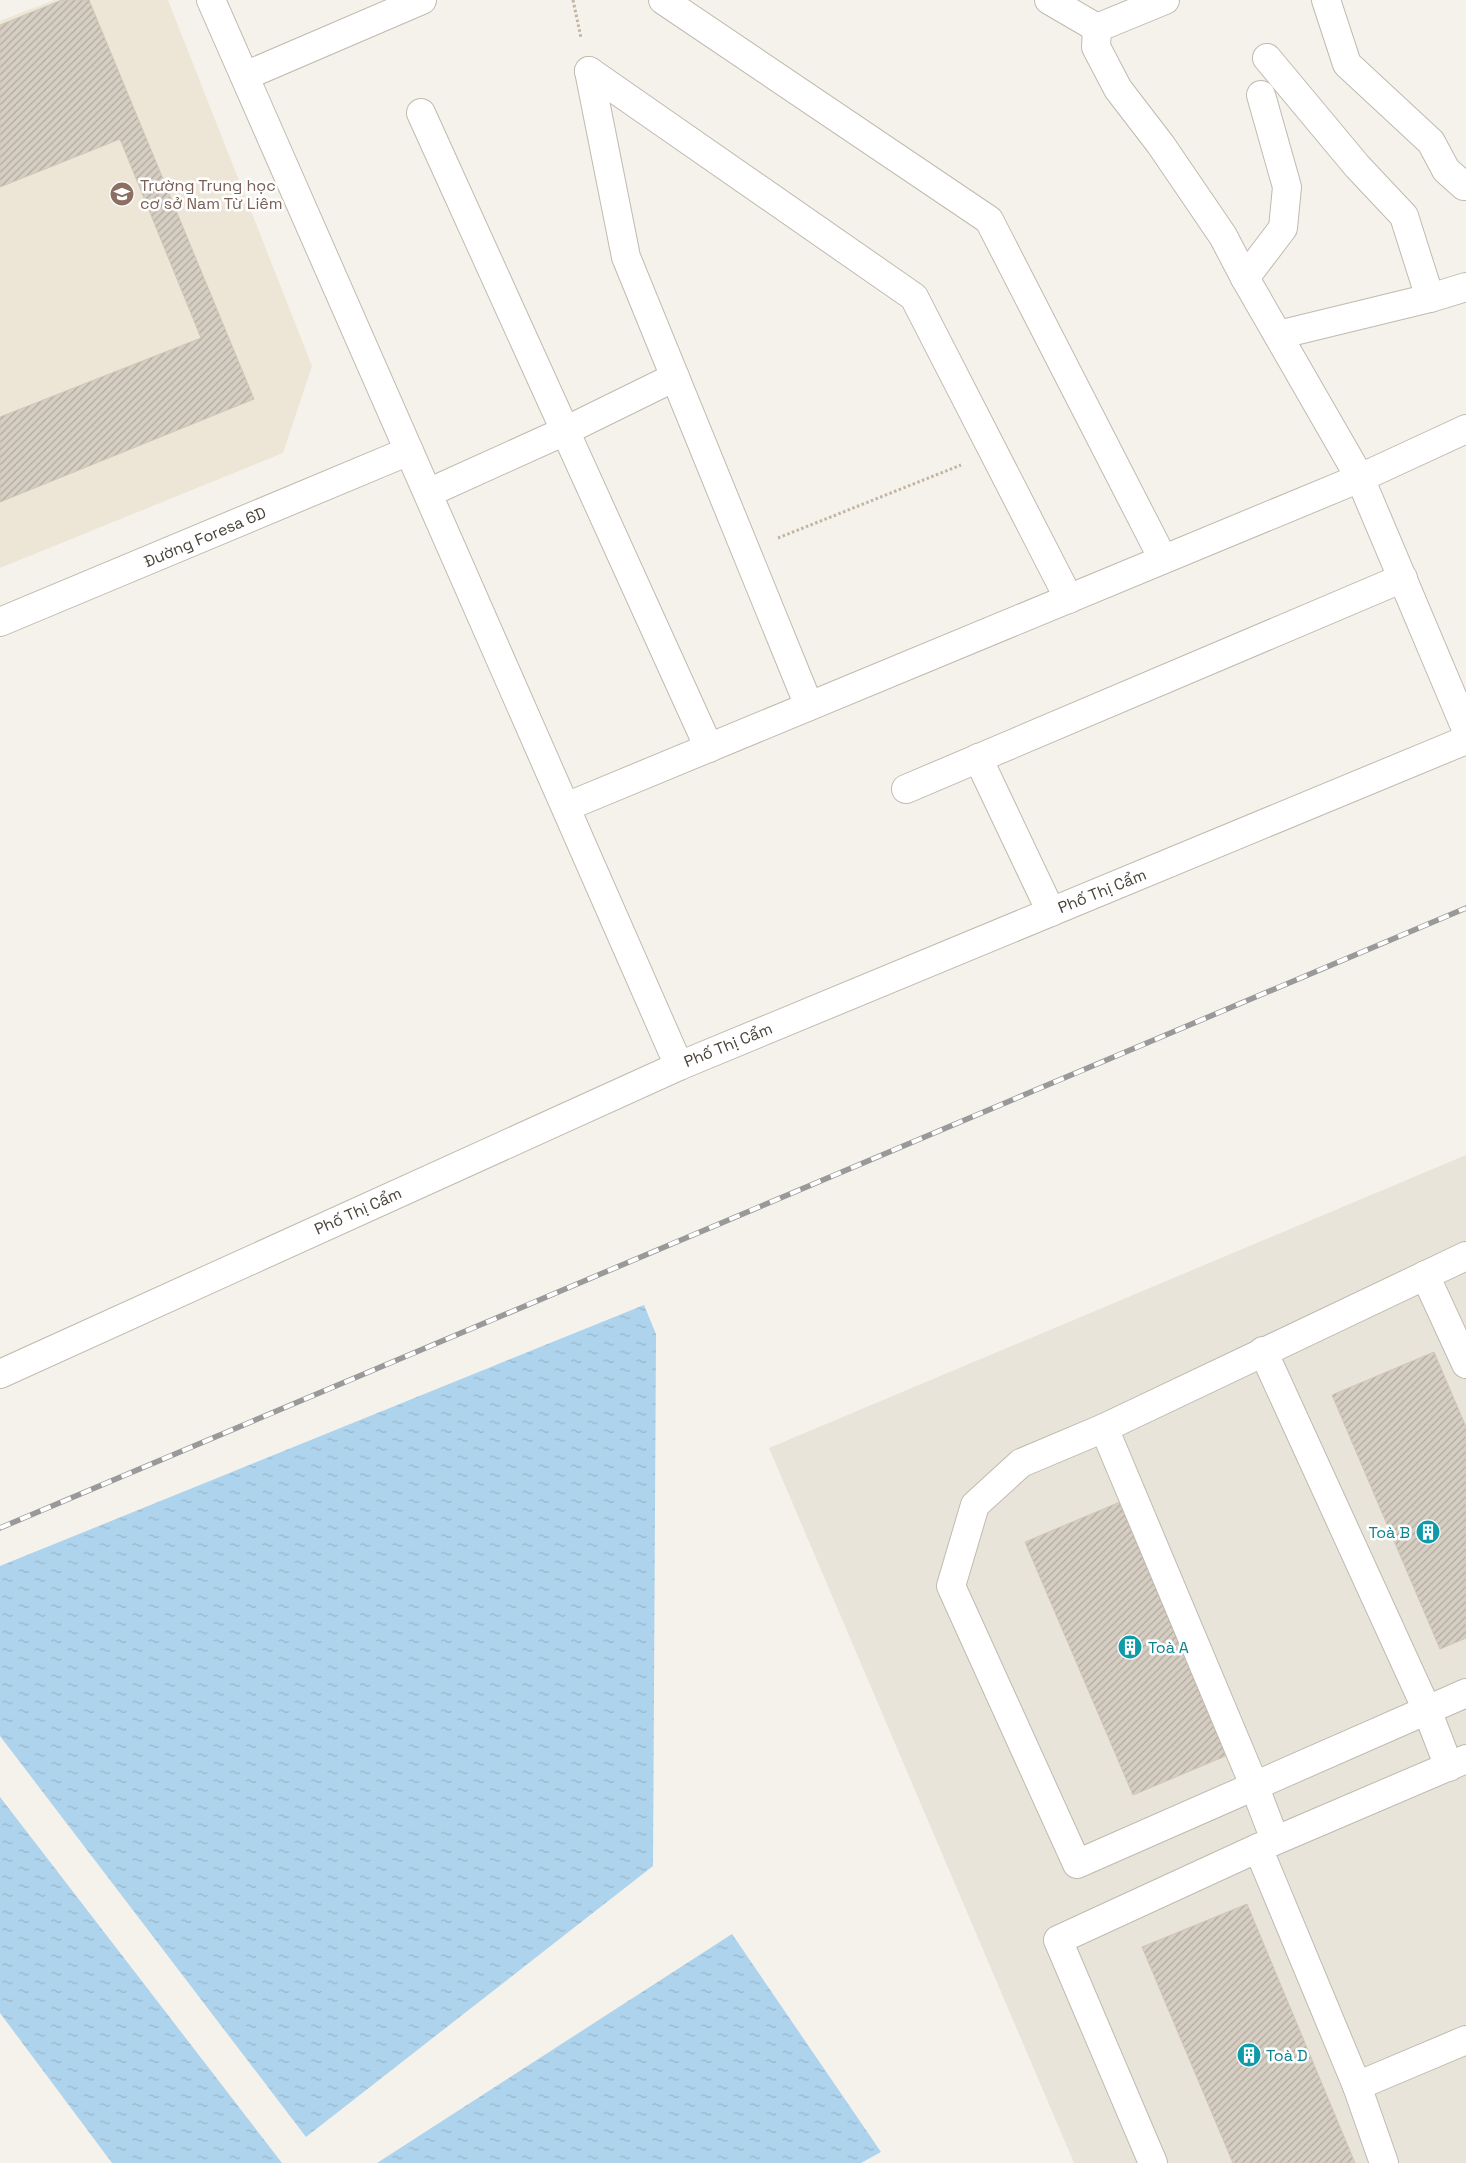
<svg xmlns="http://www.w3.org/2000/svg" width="1466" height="2163" viewBox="0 0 1466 2163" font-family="'Space Grotesk',sans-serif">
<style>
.residential{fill:#e8e4da}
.education{fill:#ede6d7}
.water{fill:url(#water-ripples)}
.building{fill:url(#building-hatch);stroke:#d0c6b6}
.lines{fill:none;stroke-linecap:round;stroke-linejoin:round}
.minor-casing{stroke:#c0baaf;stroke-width:30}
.path{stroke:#c1b5a1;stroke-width:3;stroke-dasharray:2.5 2.5;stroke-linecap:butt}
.minor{stroke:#fff;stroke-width:28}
.rail-casing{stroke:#999;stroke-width:5.5}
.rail{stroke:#fff;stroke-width:4;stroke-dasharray:11;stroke-linecap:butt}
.labels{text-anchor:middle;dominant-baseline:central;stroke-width:5;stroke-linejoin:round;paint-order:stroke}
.education-label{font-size:16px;fill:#785e54;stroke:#fff;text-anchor:start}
.street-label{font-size:16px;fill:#49433a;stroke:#fff}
.culture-label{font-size:16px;fill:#0d838f;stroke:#fff;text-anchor:start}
</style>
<defs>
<pattern id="water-ripples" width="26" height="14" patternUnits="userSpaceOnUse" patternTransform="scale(1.25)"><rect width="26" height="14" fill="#aed3ec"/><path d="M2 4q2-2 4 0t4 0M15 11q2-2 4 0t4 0" fill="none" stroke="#97b6cb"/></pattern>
<pattern id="building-hatch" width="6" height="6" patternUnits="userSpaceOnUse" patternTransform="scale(1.25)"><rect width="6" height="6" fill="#d6cec2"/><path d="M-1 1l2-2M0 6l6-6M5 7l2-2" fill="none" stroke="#b0a99f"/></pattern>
</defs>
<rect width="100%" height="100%" fill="#f5f2ec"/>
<!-- residential -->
<path class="residential" d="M1466,1155V2163H1074L769,1448Z"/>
<!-- education -->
<path class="education" d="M54,0H168L312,366L283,453L0,568V21Z"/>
<!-- water -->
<g class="water">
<path d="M644,1305L656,1334L653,1866L306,2137L0,1736V1566Z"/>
<path d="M0,1797L282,2163H112L0,2013Z"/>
<path d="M732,1934L881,2152L861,2163H377Z"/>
</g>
<!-- building -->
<g class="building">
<path d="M62,0H89L254,399L0,502V417L201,338L120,139L0,187V25Z"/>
<path d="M1434,1352L1466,1427V1638L1440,1649L1332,1395Z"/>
<path d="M1127,1499L1235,1752L1133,1795L1025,1542Z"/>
<path d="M1247,1904L1355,2163H1233L1142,1947Z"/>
</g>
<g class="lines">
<defs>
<g id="minor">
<path d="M211,0L679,1066"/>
<path d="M663,0L989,220L1163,559"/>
<path d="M1049,0L1097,28L1165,0"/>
<path d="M1326,0L1347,64L1431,142L1446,170L1464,186L1466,184"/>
<path d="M1097,28L1096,47L1118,89L1161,145L1223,236L1245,278L1360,478L1466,729"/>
<path d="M1267,58L1357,166L1404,216L1430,298"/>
<path d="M589,71L914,297L1069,599"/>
<path d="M589,71L626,257L809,706"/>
<path d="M245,76L422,0"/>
<path d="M421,113L709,748"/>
<path d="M1245,278L1283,228L1287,187L1261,95"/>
<path d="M1278,335L1430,298L1466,287"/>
<path d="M428,493L565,431L675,377"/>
<path d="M0,622L409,451"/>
<path d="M978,758L1051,912"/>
<path d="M906,789L1403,578"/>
<path d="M566,807L1360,478L1466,429"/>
<path d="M1466,1256L1104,1428L1021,1463L975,1505L951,1586L1077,1864L1466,1693"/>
<path d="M1425,1275L1466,1364"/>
<path d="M1263,1351L1427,1710L1449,1767"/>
<path d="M0,1374L679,1066L1466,740"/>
<path d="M1104,1428L1254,1785L1275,1840"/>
<path d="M1258,1848L1466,1759"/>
<path d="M1357,2086L1466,2040"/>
<path d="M1153,2163L1058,1940L1258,1848L1357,2086L1384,2163"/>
</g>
</defs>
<!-- minor casing -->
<use href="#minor" class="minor-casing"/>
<!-- path -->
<g class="path">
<path d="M573,0L581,38"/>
<path d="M778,538L961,465"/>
</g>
<!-- minor -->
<use href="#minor" class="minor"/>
<defs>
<path id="rail" d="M0,1528L1466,908"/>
</defs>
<!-- rail casing -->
<use href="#rail" class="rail-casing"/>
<!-- rail -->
<use href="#rail" class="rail"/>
</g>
<!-- icons -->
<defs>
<symbol id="school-disc" viewBox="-11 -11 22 22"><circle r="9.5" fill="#8d6e63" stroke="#fff"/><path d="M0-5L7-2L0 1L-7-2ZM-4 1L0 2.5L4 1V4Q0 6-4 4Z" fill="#fff"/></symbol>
<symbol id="building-disc" viewBox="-11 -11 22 22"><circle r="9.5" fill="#0f9aa8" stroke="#fff"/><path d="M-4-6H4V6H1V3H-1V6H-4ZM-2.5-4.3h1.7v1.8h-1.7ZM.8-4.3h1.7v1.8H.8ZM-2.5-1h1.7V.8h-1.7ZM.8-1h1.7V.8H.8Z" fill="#fff"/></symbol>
</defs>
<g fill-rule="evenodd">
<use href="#school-disc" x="108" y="180" width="28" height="28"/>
<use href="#building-disc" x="1414" y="1518" width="28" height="28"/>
<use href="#building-disc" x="1116" y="1633" width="28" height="28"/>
<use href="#building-disc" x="1235" y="2041" width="28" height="28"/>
</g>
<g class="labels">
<!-- education labels -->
<g class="education-label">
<text x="140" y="185">Trường Trung học<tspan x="140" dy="18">cơ sở Nam Từ Liêm</tspan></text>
</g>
<!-- street labels -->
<g class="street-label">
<text transform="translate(205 537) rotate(-23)">Đường Foresa 6D</text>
<text transform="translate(1102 891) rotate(-22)">Phố Thị Cẩm</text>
<text transform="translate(728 1045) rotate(-22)">Phố Thị Cẩm</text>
<text transform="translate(358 1211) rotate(-24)">Phố Thị Cẩm</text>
</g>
<!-- culture labels -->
<g class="culture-label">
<text x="1410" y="1532" text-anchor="end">Toà B</text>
<text x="1148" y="1647">Toà A</text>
<text x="1266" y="2055">Toà D</text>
</g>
</g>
</svg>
